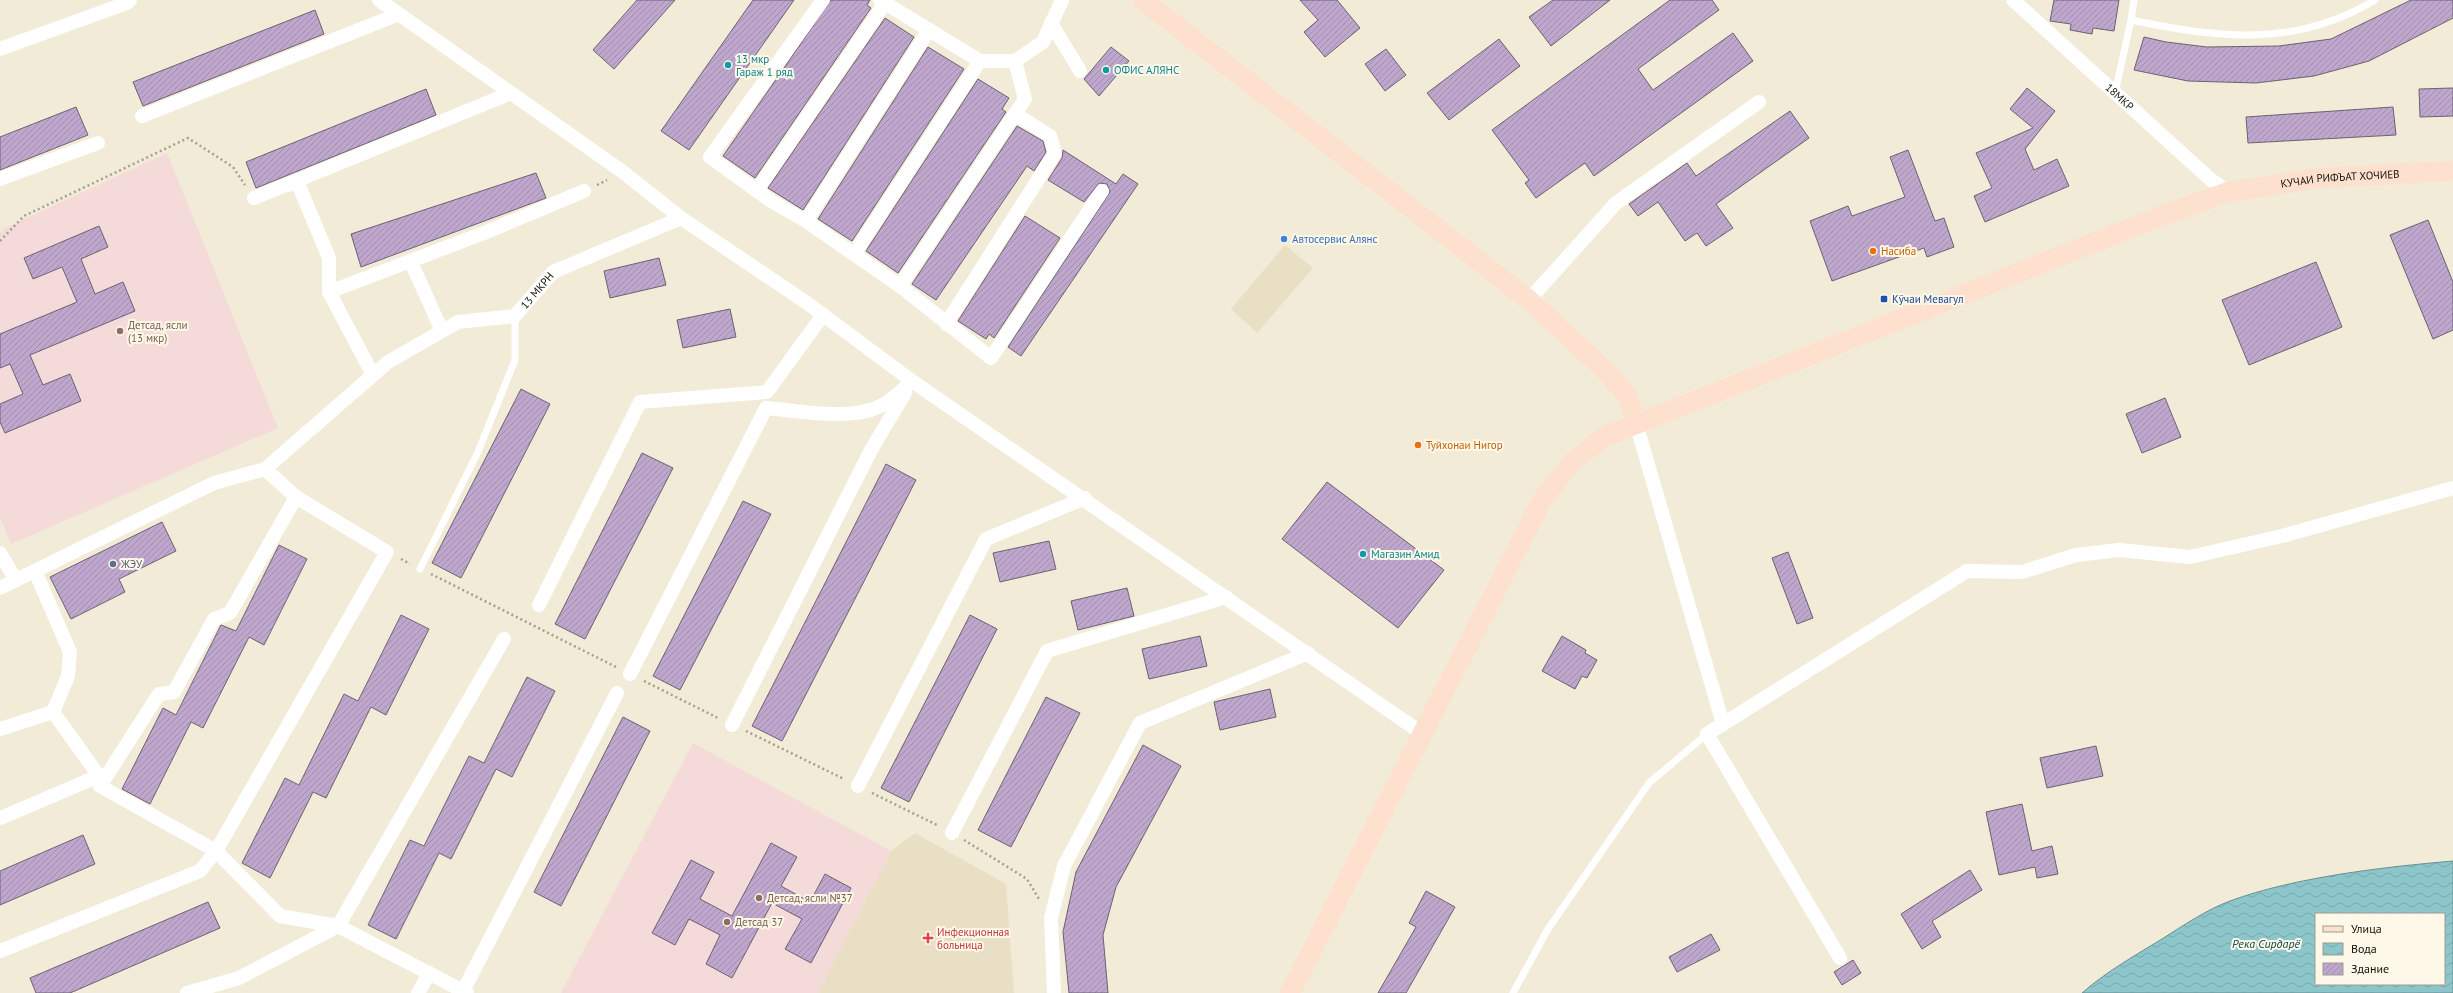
<svg xmlns="http://www.w3.org/2000/svg" width="2453" height="993" viewBox="0 0 2453 993" font-family="'PT Sans',sans-serif">
<style>
.built{fill:#e9dfc4}
.education{fill:#f5dada}
.water{fill:url(#water-waves);stroke:#678f91;fill-rule:evenodd}
.building{fill:url(#building-hatch);stroke:#6b6271}
.lines{fill:none;stroke-linecap:round;stroke-linejoin:round}
.path{stroke:#a49f8f;stroke-width:2.5;stroke-dasharray:2 3;stroke-linecap:butt}
.lane{stroke:#fff;stroke-width:7}
.street{stroke:#fff;stroke-width:14}
.secondary{stroke:#fee0ce;stroke-width:20}
.culture-dot{fill:#0f9aa8;stroke:#fef8e8;stroke-width:1.5}
.shop-dot{fill:#3f7fe0;stroke:#fef8e8;stroke-width:1.5}
.food-dot{fill:#e8710a;stroke:#fef8e8;stroke-width:1.5}
.transit-dot{fill:#1a4fb4;stroke:#fef8e8;stroke-width:1.5}
.education-dot{fill:#8d6e63;stroke:#fef8e8;stroke-width:1.5}
.service-dot{fill:#5c6f8a;stroke:#fef8e8;stroke-width:1.5}
.health-dot{fill:#e0444e;stroke:#fef8e8;stroke-width:1.5}
.labels{text-anchor:middle;dominant-baseline:central;stroke-width:4;stroke-linejoin:round;paint-order:stroke}
.culture-label{font-size:11px;fill:#0d838f;stroke:#fef8e8;text-anchor:start}
.street-label{font-size:11px;fill:#121009;stroke:#fef8e8}
.shop-label{font-size:11px;fill:#366cbe;stroke:#fef8e8;text-anchor:start}
.food-label{font-size:11px;fill:#c56008;stroke:#fef8e8;text-anchor:start}
.transit-label{font-size:11px;fill:#164399;stroke:#fef8e8;text-anchor:start}
.education-label{font-size:11px;fill:#785e54;stroke:#fef8e8;text-anchor:start}
.service-label{font-size:11px;fill:#4e5e75;stroke:#fef8e8;text-anchor:start}
.health-label{font-size:11px;fill:#be3a42;stroke:#fef8e8;text-anchor:start}
.water-label{font-size:12px;font-style:italic;fill:#104549;stroke:#fef8e8}
</style>
<defs>
<pattern id="water-waves" width="16" height="10" patternUnits="userSpaceOnUse"><rect width="16" height="10" fill="#8cc6cb"/><path d="M0 5q4-4 8 0t8 0" fill="none" stroke="#78a9ad"/></pattern>
<pattern id="building-hatch" width="6" height="6" patternUnits="userSpaceOnUse"><rect width="6" height="6" fill="#bea6cc"/><path d="M-1 1l2-2M0 6l6-6M5 7l2-2" fill="none" stroke="#a28eae"/></pattern>
</defs>
<rect width="100%" height="100%" fill="#f2ebd7"/>
<!-- built -->
<g class="built">
<path d="M1285,245L1313,268L1257,333L1231,309Z"/>
<path d="M915,833L1006,884L1014,993H818L891,851Z"/>
</g>
<!-- education -->
<g class="education">
<path d="M167,153L278,428L11,544L0,517V233L3,229Z"/>
<path d="M693,743L891,851L818,993H561Z"/>
</g>
<!-- water -->
<path class="water" d="M2453,861V993H2082C2106,972 2134,956 2162,939C2184,925 2206,910 2230,901C2295,877 2384,867 2453,861ZM2316,914H2444V984H2316Z"/>
<!-- building -->
<g class="building">
<path d="M637,0H675L614,69L593,50Z"/>
<path d="M753,0H794L689,150L661,131Z"/>
<path d="M831,0H870L867,5L871,8L755,178L723,156Z"/>
<path d="M1300,0H1337L1360,28L1325,57L1304,32L1318,20Z"/>
<path d="M1553,0H1610L1551,46L1529,17Z"/>
<path d="M1670,0H1712L1719,10L1638,69L1653,90L1733,33L1753,61L1594,176L1585,163L1536,198L1525,183L1529,180L1492,130Z"/>
<path d="M2054,0H2119L2114,31L2093,28L2092,34L2070,30L2071,24L2050,21Z"/>
<path d="M2411,0H2453V18L2369,61L2314,76L2256,83L2188,81L2134,70L2144,37L2166,42L2207,47L2279,46L2331,39Z"/>
<path d="M315,10L324,34L143,106L133,82Z"/>
<path d="M885,18L914,37L803,210L768,188Z"/>
<path d="M1499,39L1520,66L1449,120L1427,93Z"/>
<path d="M928,47L964,69L852,241L818,219Z"/>
<path d="M1111,47L1129,61L1099,96L1084,79Z"/>
<path d="M1386,49L1406,75L1385,91L1365,64Z"/>
<path d="M978,79L1009,98L1002,109L1006,112L898,273L866,251Z"/>
<path d="M2027,88L2055,111L2025,149L2034,170L2057,159L2069,186L1985,222L1974,196L1992,188L1976,153L2033,128L2010,109Z"/>
<path d="M2453,88V116L2420,117L2419,89Z"/>
<path d="M426,89L436,115L256,188L246,162Z"/>
<path d="M76,107L88,135L0,170V137Z"/>
<path d="M2393,107L2396,135L2248,143L2246,117Z"/>
<path d="M1790,111L1809,138L1716,204L1733,228L1706,246L1697,233L1685,241L1658,202L1638,216L1629,204L1687,163L1696,176Z"/>
<path d="M1017,126L1043,141L1046,152L1034,171L1027,166L936,300L912,284Z"/>
<path d="M1063,150L1116,184L1123,174L1138,184L1021,356L1008,347L1110,192L1107,184L1099,183L1084,202L1048,180L1062,158Z"/>
<path d="M1908,150L1935,221L1944,218L1954,247L1927,257L1924,248L1832,281L1810,221L1848,206L1852,216L1905,197L1890,157Z"/>
<path d="M536,173L546,198L361,267L351,234Z"/>
<path d="M1025,216L1060,238L994,338L989,334L986,339L958,321Z"/>
<path d="M2428,220L2453,282V330L2433,339L2390,235Z"/>
<path d="M99,226L108,247L81,259L95,294L123,282L135,311L30,355L43,385L70,374L81,401L5,433L0,422V404L23,394L10,364L0,368V334L77,302L62,267L33,279L24,258Z"/>
<path d="M659,258L666,285L610,298L604,271Z"/>
<path d="M2316,262L2342,327L2249,365L2222,300Z"/>
<path d="M730,309L736,337L683,348L677,320Z"/>
<path d="M521,389L550,404L461,578L432,563Z"/>
<path d="M2165,398L2181,437L2142,453L2126,414Z"/>
<path d="M642,453L673,468L585,639L555,624Z"/>
<path d="M886,464L916,480L782,741L752,726Z"/>
<path d="M1327,482L1444,570L1398,628L1282,539Z"/>
<path d="M743,501L771,514L680,690L653,676Z"/>
<path d="M162,522L176,551L119,579L125,592L71,619L50,577Z"/>
<path d="M1049,541L1056,569L1000,582L993,553Z"/>
<path d="M279,545L307,559L264,645L249,637L203,728L191,722L150,804L122,789L163,708L176,715L221,625L236,631Z"/>
<path d="M1788,552L1813,618L1797,624L1772,558Z"/>
<path d="M1127,588L1134,616L1078,630L1071,601Z"/>
<path d="M401,615L429,629L386,715L371,707L326,798L313,792L270,878L242,863L285,778L299,785L344,694L358,701Z"/>
<path d="M970,615L997,629L909,802L881,788Z"/>
<path d="M1200,636L1207,666L1149,679L1142,649Z"/>
<path d="M1562,636L1586,650L1585,653L1597,660L1587,678L1582,676L1575,689L1542,671Z"/>
<path d="M527,677L555,691L512,777L496,769L451,859L439,853L396,939L368,925L410,840L424,846L469,756L484,763Z"/>
<path d="M1270,689L1276,717L1220,730L1214,702Z"/>
<path d="M1046,697L1080,713L1011,847L978,830Z"/>
<path d="M623,717L650,731L561,906L534,892Z"/>
<path d="M1143,745L1181,766L1116,887L1103,935L1108,993H1069L1063,932L1076,872Z"/>
<path d="M2096,746L2103,776L2047,788L2040,758Z"/>
<path d="M2022,804L2032,851L2052,846L2058,874L2037,878L2035,867L1999,875L1986,812Z"/>
<path d="M83,835L95,864L0,905V871Z"/>
<path d="M771,843L797,857L781,886L810,902L825,874L851,888L811,963L785,949L802,919L772,903L732,978L706,964L720,935L689,919L675,945L652,933L691,860L714,872L700,899L732,916Z"/>
<path d="M1970,870L1982,890L1932,921L1941,937L1922,949L1901,914Z"/>
<path d="M1426,891L1455,907L1406,993H1378L1416,927L1409,923Z"/>
<path d="M208,902L220,928L70,993H36L30,978Z"/>
<path d="M1711,934L1720,950L1677,972L1669,957Z"/>
<path d="M1853,960L1861,973L1842,985L1834,972Z"/>
</g>
<g class="lines">
<!-- path -->
<g class="path">
<path d="M597,185L607,180"/>
<path d="M0,241L24,216L188,138L233,167L245,185"/>
<path d="M401,559L410,564"/>
<path d="M431,574L616,667"/>
<path d="M644,681L718,718"/>
<path d="M746,731L844,779"/>
<path d="M872,793L939,826"/>
<path d="M964,840L1027,879L1039,899"/>
</g>
<!-- lane -->
<g class="lane">
<path d="M2131,20L2134,0"/>
<path d="M2115,93L2131,20C2218,38 2296,48 2375,0"/>
<path d="M420,569L478,452L515,360V316"/>
<path d="M1513,993L1548,929L1649,783L1707,734"/>
</g>
<!-- street -->
<g class="street">
<path d="M379,0L623,172L681,218L807,303L912,381L1423,734"/>
<path d="M823,0L710,157L771,201L806,221L900,286L991,358L1102,191"/>
<path d="M880,0L980,61"/>
<path id="s1" d="M2013,0L2210,179L2228,192"/>
<path d="M1051,23L1080,71"/>
<path d="M0,49L127,3L130,0"/>
<path d="M142,116L399,14"/>
<path d="M0,179L98,143"/>
<path d="M289,185L297,181L329,258V292"/>
<path d="M757,190L885,3"/>
<path d="M254,198L511,93"/>
<path d="M806,221L929,30"/>
<path d="M854,254L980,61H1015L1043,42L1062,0"/>
<path d="M411,262L442,331"/>
<path d="M900,286L1025,99L1015,61"/>
<path d="M1529,300L1616,203L1759,102"/>
<path d="M946,324L1055,153L1050,136L1015,114"/>
<path d="M373,375L329,292L489,231L584,191"/>
<path d="M1636,423L1723,724"/>
<path d="M0,553L16,580"/>
<path d="M35,571L70,652L68,676L53,712L99,776L100,786L216,851L280,916L338,926L467,993"/>
<path id="s2" d="M0,588L214,483L265,469L388,362L458,322L515,316L553,272L681,218"/>
<path d="M539,605L640,402L767,392L823,315"/>
<path d="M630,674L766,408C799,411 854,422 884,404C895,398 904,389 912,381"/>
<path d="M732,725L871,450L905,393"/>
<path d="M0,729L53,712"/>
<path d="M100,786L159,694L174,692L214,619L230,613L296,497"/>
<path d="M858,786L986,539L1085,498"/>
<path d="M0,818L99,776"/>
<path d="M952,833L1047,651L1226,597"/>
<path d="M0,951L200,871L216,851L387,552L296,497L265,469"/>
<path d="M1840,958L1707,734L1967,571L2022,572L2076,555L2119,550L2190,557L2282,536L2453,488"/>
<path d="M463,991L617,693"/>
<path d="M187,993L239,978L338,926L504,639"/>
<path d="M418,993L429,973"/>
<path d="M1054,993L1051,918L1064,866L1140,723L1308,653"/>
</g>
<!-- secondary -->
<g class="secondary">
<path d="M1143,0L1529,300L1604,369L1628,396L1636,423"/>
<path id="s3" d="M1290,993L1541,502L1571,463L1604,437L2156,218L2228,192L2319,178L2453,171"/>
</g>
</g>
<!-- markers -->
<g class="culture-dot">
<circle cx="728" cy="65" r="4"/>
<circle cx="1106" cy="70" r="4"/>
<circle cx="1363" cy="554" r="4"/>
</g>
<circle class="shop-dot" cx="1284" cy="239" r="4"/>
<g class="food-dot">
<circle cx="1873" cy="251" r="4"/>
<circle cx="1418" cy="445" r="4"/>
</g>
<rect class="transit-dot" x="1880" y="295" width="8" height="8" rx="2"/>
<g class="education-dot">
<circle cx="120" cy="331" r="4"/>
<circle cx="759" cy="898" r="4"/>
<circle cx="727" cy="922" r="4"/>
</g>
<circle class="service-dot" cx="113" cy="564" r="4"/>
<path class="health-dot" d="M926 932h4v4h4v4h-4v4h-4v-4h-4v-4h4z"/>
<g class="labels">
<!-- culture labels -->
<g class="culture-label">
<text x="736" y="59">13 мкр<tspan x="736" dy="13">Гараж 1 ряд</tspan></text>
<text x="1114" y="70">ОФИС АЛЯНС</text>
<text x="1371" y="554">Магазин Амид</text>
</g>
<!-- street labels -->
<g class="street-label">
<text stroke="none"><textPath href="#s1" startOffset="144">18МКР</textPath></text>
<text stroke="none"><textPath href="#s3" startOffset="1426">КУЧАИ РИФЪАТ ХОЧИЕВ</textPath></text>
<text stroke="none"><textPath href="#s2" startOffset="626">13 МКРН</textPath></text>
</g>
<!-- shop labels -->
<g class="shop-label">
<text x="1292" y="239">Автосервис Алянс</text>
</g>
<!-- food labels -->
<g class="food-label">
<text x="1881" y="251">Насиба</text>
<text x="1426" y="445">Туйхонаи Нигор</text>
</g>
<!-- transit labels -->
<g class="transit-label">
<text x="1892" y="299">Кӯчаи Мевагул</text>
</g>
<!-- education labels -->
<g class="education-label">
<text x="128" y="325">Детсад, ясли<tspan x="128" dy="13">(13 мкр)</tspan></text>
<text x="767" y="898">Детсад, ясли №37</text>
<text x="735" y="922">Детсад 37</text>
</g>
<!-- service labels -->
<g class="service-label">
<text x="121" y="564">ЖЭУ</text>
</g>
<!-- health labels -->
<g class="health-label">
<text x="937" y="932">Инфекционная<tspan x="937" dy="13">больница</tspan></text>
</g>
<!-- water labels -->
<g class="water-label">
<text x="2266" y="943">Река Сирдарё</text>
</g>
</g>
<!-- legend -->
<rect x="2315" y="913" width="130" height="72" fill="#fef8e8" stroke="#a09b8f"/>
<rect x="2323" y="926" width="20" height="6" fill="#fee0ce" stroke="#a09b8f"/>
<text x="2351" y="933" font-size="12" fill="#121009">Улица</text>
<rect x="2323" y="943" width="20" height="12" fill="url(#water-waves)" stroke="#a09b8f"/>
<text x="2351" y="953" font-size="12" fill="#121009">Вода</text>
<rect x="2323" y="963" width="20" height="12" fill="url(#building-hatch)" stroke="#a09b8f"/>
<text x="2351" y="973" font-size="12" fill="#121009">Здание</text>
</svg>
